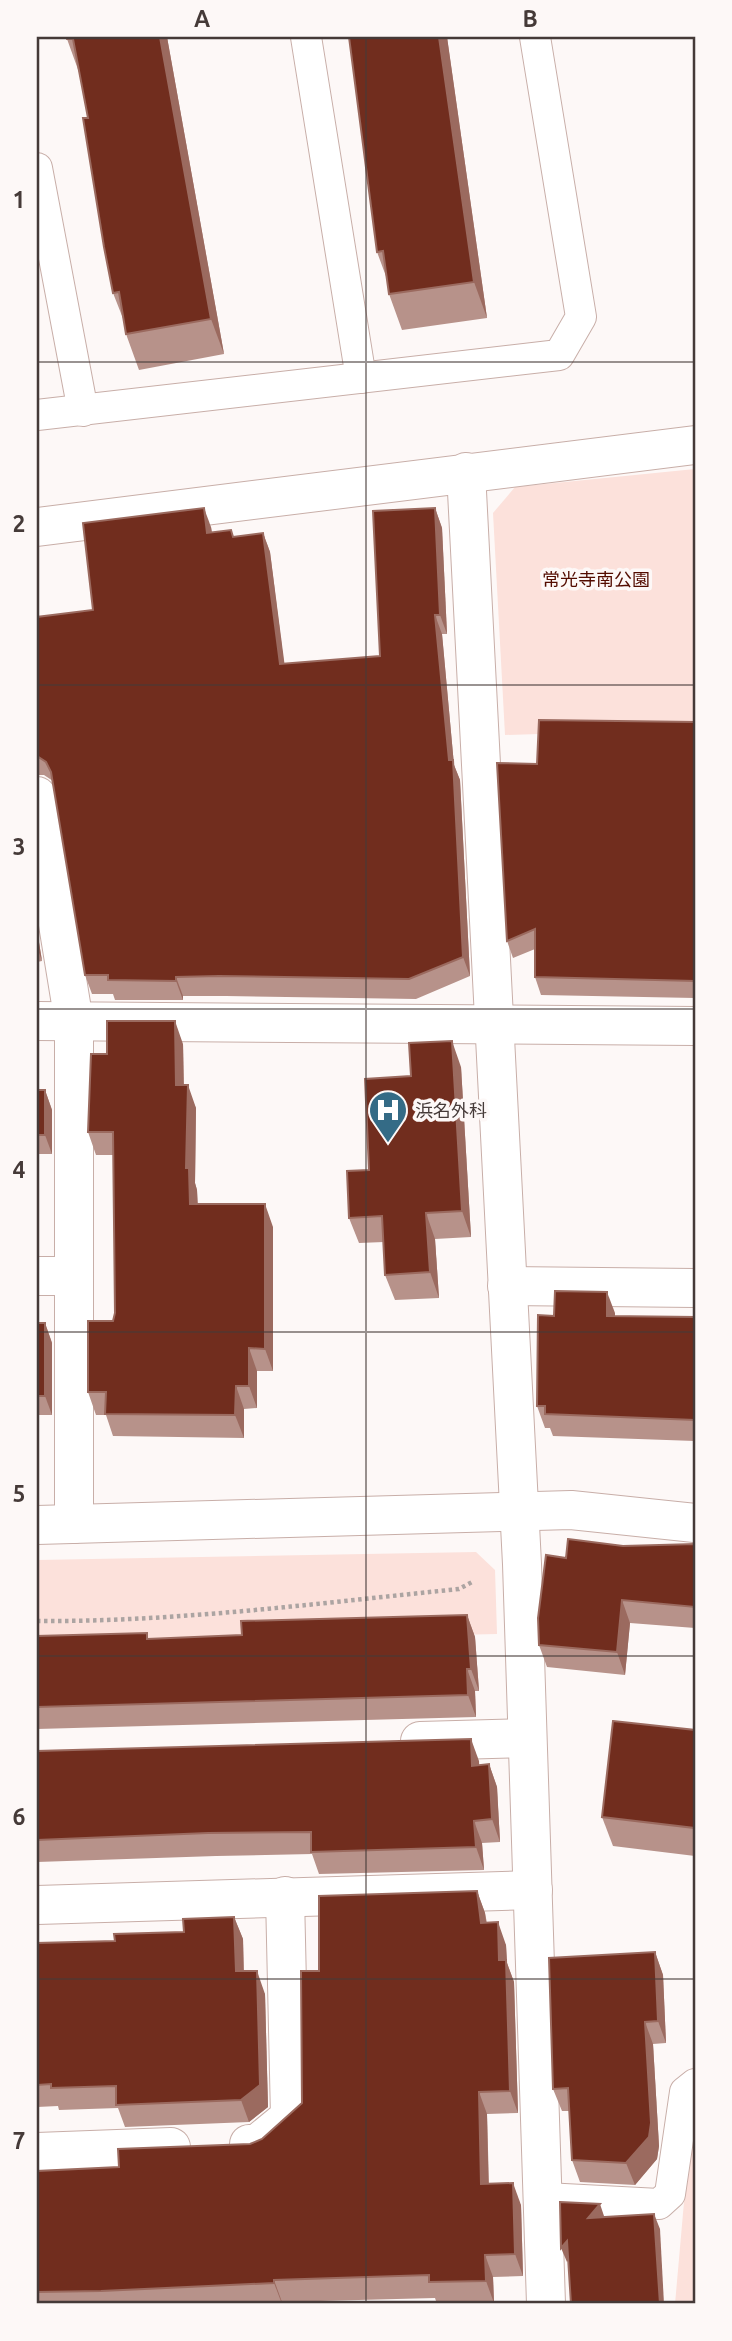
<svg xmlns="http://www.w3.org/2000/svg" width="732" height="2341" viewBox="0 0 732 2341" font-family="Ubuntu,'Noto Sans JP',sans-serif">
<style>
.green{fill:#fce1db}
.lines{fill:none;stroke-linecap:round;stroke-linejoin:round}
.service-casing{stroke:#c8aea8;stroke-width:32}
.minor-casing{stroke:#c8aea8;stroke-width:40}
.path{stroke:#aca4a2;stroke-width:4.5;stroke-dasharray:3.5 3.5;stroke-linecap:butt}
.service{stroke:#fff;stroke-width:30}
.minor{stroke:#fff;stroke-width:38}
.wall{fill:#b7928a}
.shaded-wall{fill:#9b6a5f}
.building{fill:#712d1e;stroke:#9b6a5f;stroke-width:2}
.grid{fill:none;stroke:#453a38;stroke-width:2;stroke-opacity:0.55}
.labels{text-anchor:middle;dominant-baseline:central;stroke-width:7;stroke-linejoin:round;paint-order:stroke}
.park-label{font-size:18px;fill:#530c00;stroke:#fdf8f7}
.poi-label{font-size:18px;fill:#453a38;stroke:#fdf8f7;text-anchor:start}
.neatline{fill:none;stroke:#453a38;stroke-width:2.5}
.grid-label{font-size:23px;text-anchor:middle;font-weight:bold;fill:#453a38}
</style>
<rect width="100%" height="100%" fill="#fdf8f7"/>
<!-- green -->
<g class="green">
<path d="M695,469V729L505,735L493,513L515,487Z"/>
<path d="M476,1552L495,1570L497,1634L37,1645V1560Z"/>
<path d="M695,2120V2304H675L691,2123Z"/>
</g>
<g class="lines">
<defs>
<g id="service">
<path d="M306,37L361,378"/>
<path d="M37,168L83,411"/>
<path d="M37,415L559,355L581,317L535,37"/>
<path d="M545,2198L659,2204L670,2194L685,2092L695,2084"/>
</g>
<g id="minor">
<path d="M466,472L522,1564L546,2304"/>
<path d="M37,527L695,445"/>
<path d="M37,796L74,1022V1524"/>
<path d="M37,1021L695,1026"/>
<path d="M37,1276H74"/>
<path d="M507,1286L695,1288"/>
<path d="M37,1525L571,1510L695,1523"/>
<path d="M420,1741L526,1738"/>
<path d="M37,1905L533,1890"/>
<path d="M249,2144H257L290,2117L285,1896"/>
<path d="M37,2152L171,2147"/>
</g>
</defs>
<!-- service casing -->
<use href="#service" class="service-casing"/>
<!-- minor casing -->
<use href="#minor" class="minor-casing"/>
<!-- path -->
<path class="path" d="M37,1621C178,1622 319,1603 459,1589L474,1581"/>
<!-- service -->
<use href="#service" class="service"/>
<!-- minor -->
<use href="#minor" class="minor"/>
</g>
<!-- wall -->
<g class="wall">
<path d="M167,37L224,354L139,370L126,334L124,321L113,293L88,118L80,75L67,39Z"/>
<path d="M349,37H447L487,318L402,330L389,294L387,279L377,252Z"/>
<path d="M435,508L442,528L447,634H442L454,765L460,780L470,976L416,999L226,996H183V1000H115L113,994H92L85,975L53,781L44,775H37V617L93,610L211,527L212,532L234,537L263,533L270,552L284,664L380,656Z"/>
<path d="M695,722V998L541,995L535,977V949L513,958L507,941L537,764Z"/>
<path d="M37,930L42,961L37,962Z"/>
<path d="M183,1044L184,1085L196,1108L195,1183L197,1190L198,1204L273,1227V1371H257V1408L244,1409V1438L113,1436L106,1415H96L88,1392L113,1321L115,1313L113,1155H96L88,1132L107,1054Z"/>
<path d="M461,1067L471,1237L435,1239L439,1298L395,1300L385,1275L384,1242L359,1243L349,1218L411,1076Z"/>
<path d="M37,1090H45L52,1110V1154H37Z"/>
<path d="M615,1313V1316L695,1317V1441L553,1436L550,1428H545L537,1406L554,1316Z"/>
<path d="M37,1323H45L52,1343V1415H37Z"/>
<path d="M695,1544V1628L630,1623L625,1675L547,1667L539,1645L566,1558L623,1546Z"/>
<path d="M467,1615L475,1637L479,1691H475L476,1717L37,1729V1636L149,1639L242,1635Z"/>
<path d="M695,1730V1856L613,1846L602,1817Z"/>
<path d="M37,1751L479,1761V1765L489,1764L497,1787L500,1842L482,1843L484,1870L319,1874L312,1854L216,1856L37,1862Z"/>
<path d="M477,1891L485,1913L487,1923L506,1945L507,1963L514,1982L518,2113L487,2114L489,2184L521,2205L523,2276L493,2277L494,2303L437,2304L435,2298L282,2302V2304H37V2171L119,2167L250,2144L262,2139L302,2103L319,1971Z"/>
<path d="M234,1917L243,1939L244,1971L265,1994L268,2107L249,2122L125,2127L118,2108L59,2110L58,2106L37,2107V1943L115,1941L184,1932Z"/>
<path d="M655,1952L663,1975L666,2043L653,2044L659,2146L657,2159L635,2185L580,2182L572,2160L569,2111H562L553,2089Z"/>
</g>
<!-- shaded-wall -->
<g class="shaded-wall">
<path d="M160,37H167L224,354L211,319Z"/>
<path d="M439,37H447L487,318L474,282Z"/>
<path d="M204,508L211,527L214,552L207,533Z"/>
<path d="M435,508L442,528L447,634L440,615Z"/>
<path d="M263,533L270,552L287,683L280,664Z"/>
<path d="M435,615L442,634L454,765L460,780L470,976L463,957L449,760Z"/>
<path d="M37,930L42,961L37,947Z"/>
<path d="M176,977L183,996V1000L176,981Z"/>
<path d="M175,1021L183,1044L184,1108L176,1085Z"/>
<path d="M452,1041L461,1067L471,1237L462,1211Z"/>
<path d="M188,1085L196,1108L195,1183L197,1190L198,1226L190,1204L186,1168Z"/>
<path d="M45,1090L52,1110V1154L45,1135Z"/>
<path d="M265,1204L273,1227V1371L265,1349Z"/>
<path d="M426,1213L435,1239L439,1298L430,1272Z"/>
<path d="M607,1292L615,1313V1337L607,1316Z"/>
<path d="M45,1323L52,1343V1415L45,1396Z"/>
<path d="M249,1348L257,1371V1408L249,1386Z"/>
<path d="M236,1386L244,1409V1438L235,1415Z"/>
<path d="M622,1600L630,1623L625,1675L617,1652Z"/>
<path d="M467,1615L475,1637L479,1691L471,1669Z"/>
<path d="M467,1669L475,1691L476,1717L468,1695Z"/>
<path d="M471,1739L479,1761L480,1788L472,1766Z"/>
<path d="M489,1764L497,1787L500,1842L492,1819Z"/>
<path d="M474,1821L482,1843L484,1870L476,1847Z"/>
<path d="M477,1891L485,1913L489,1945L481,1923Z"/>
<path d="M234,1917L243,1939L244,1994L236,1971Z"/>
<path d="M498,1922L506,1945L507,1963L514,1982L518,2113L510,2091L499,1960Z"/>
<path d="M655,1952L663,1975L666,2043L658,2021Z"/>
<path d="M257,1971L265,1994L268,2107L249,2122L241,2100Z"/>
<path d="M645,2022L653,2044L659,2146L657,2159L635,2185L626,2163Z"/>
<path d="M479,2092L487,2114L489,2206L481,2184Z"/>
<path d="M513,2183L521,2205L523,2276L515,2254Z"/>
<path d="M600,2204L605,2219L588,2218Z"/>
<path d="M654,2214L660,2229L664,2304H660Z"/>
<path d="M567,2241L572,2256L567,2262L561,2248Z"/>
<path d="M485,2255L493,2277L494,2303L486,2281Z"/>
<path d="M274,2280L282,2302V2304L274,2283Z"/>
</g>
<!-- building -->
<g class="building">
<path d="M66,37H160L211,319L126,334L119,292L113,293L104,247L83,118H88L73,39H67Z"/>
<path d="M349,37H439L474,282L389,294L383,251L377,252Z"/>
<path d="M204,508L207,533L231,530L233,537L263,533L280,664L380,656L373,511L435,508L440,615H435L449,760H453L463,957L409,979L219,976L176,977V981L108,980V975H85L51,772L46,762L37,756V617L93,610L83,523Z"/>
<path d="M539,720L695,722V981L535,977V929L507,941L497,763L537,764Z"/>
<path d="M107,1021H175L176,1085H188L186,1168H189L190,1204H265V1349L249,1348V1386H236L235,1415L105,1414L106,1392H88V1321H113L115,1313L113,1132H88L91,1054H107Z"/>
<path d="M452,1041L462,1211L426,1213L430,1272L385,1275L382,1216L349,1218L347,1171L369,1170L365,1079L411,1076L409,1043Z"/>
<rect x="37" y="1090" width="8" height="45"/>
<path d="M555,1291L607,1292V1316L695,1317V1420L545,1414V1406H537L538,1315L554,1316Z"/>
<rect x="37" y="1323" width="8" height="73"/>
<path d="M568,1539L623,1546L695,1544V1607L622,1600L617,1652L539,1645L538,1618L546,1555L566,1558Z"/>
<path d="M467,1615L471,1669H467L468,1695L37,1707V1636L147,1633V1639L242,1635L241,1621Z"/>
<path d="M613,1721L695,1730V1828L602,1817Z"/>
<path d="M471,1739L472,1766L489,1764L492,1819L474,1821L476,1847L311,1852V1832L208,1833L37,1840V1751Z"/>
<path d="M477,1891L481,1923L498,1922L499,1960H506L510,2091L479,2092L481,2184L513,2183L515,2254L485,2255L486,2281L429,2282V2275L274,2280V2283L101,2291L37,2292V2171L119,2167L118,2149L250,2144L262,2139L302,2103L301,1971H319V1896Z"/>
<path d="M234,1917L236,1971H257L260,2085L241,2100L116,2105V2086L51,2088V2084L37,2085V1943L115,1941L114,1934L184,1932L183,1919Z"/>
<path d="M655,1952L658,2021L645,2022L651,2123L649,2137L626,2163L572,2160L568,2088L553,2089L549,1958Z"/>
<path d="M560,2202L600,2204L588,2218L654,2214L660,2304H571L567,2241L561,2248Z"/>
</g>
<!-- grid -->
<path class="grid" d="M366,37V2304M37,362H695M37,685H695M37,1009H695M37,1332H695M37,1656H695M37,1979H695"/>
<!-- icons -->
<defs>
<symbol id="hospital-pin" viewBox="-11 -11 22 30"><path d="M0 17L-7.5 6A9.5 9.5 0 1 1 7.5 6Z" fill="#346b86" stroke="#fdf8f7"/><path d="M-5-5h3v3.5h4V-5h3V5h-3V1.5h-4V5h-3Z" fill="#fff"/></symbol>
</defs>
<g fill-rule="evenodd">
<use href="#hospital-pin" x="366" y="1088" width="44" height="60"/>
</g>
<g class="labels">
<!-- park labels -->
<g class="park-label">
<text x="596" y="579">常光寺南公園</text>
</g>
<!-- poi labels -->
<g class="poi-label">
<text x="415" y="1110">浜名外科</text>
</g>
</g>
<!-- border -->
<rect width="732" height="2341" fill="none" stroke="#fdf8f7" stroke-width="77"/>
<rect x="38" y="38" width="656" height="2264" class="neatline"/>
<g class="grid-label">
<text x="202" y="27">A</text>
<text x="530" y="27">B</text>
<text x="19" y="208">1</text>
<text x="19" y="532">2</text>
<text x="19" y="855">3</text>
<text x="19" y="1178">4</text>
<text x="19" y="1502">5</text>
<text x="19" y="1825">6</text>
<text x="19" y="2149">7</text>
</g>
</svg>
